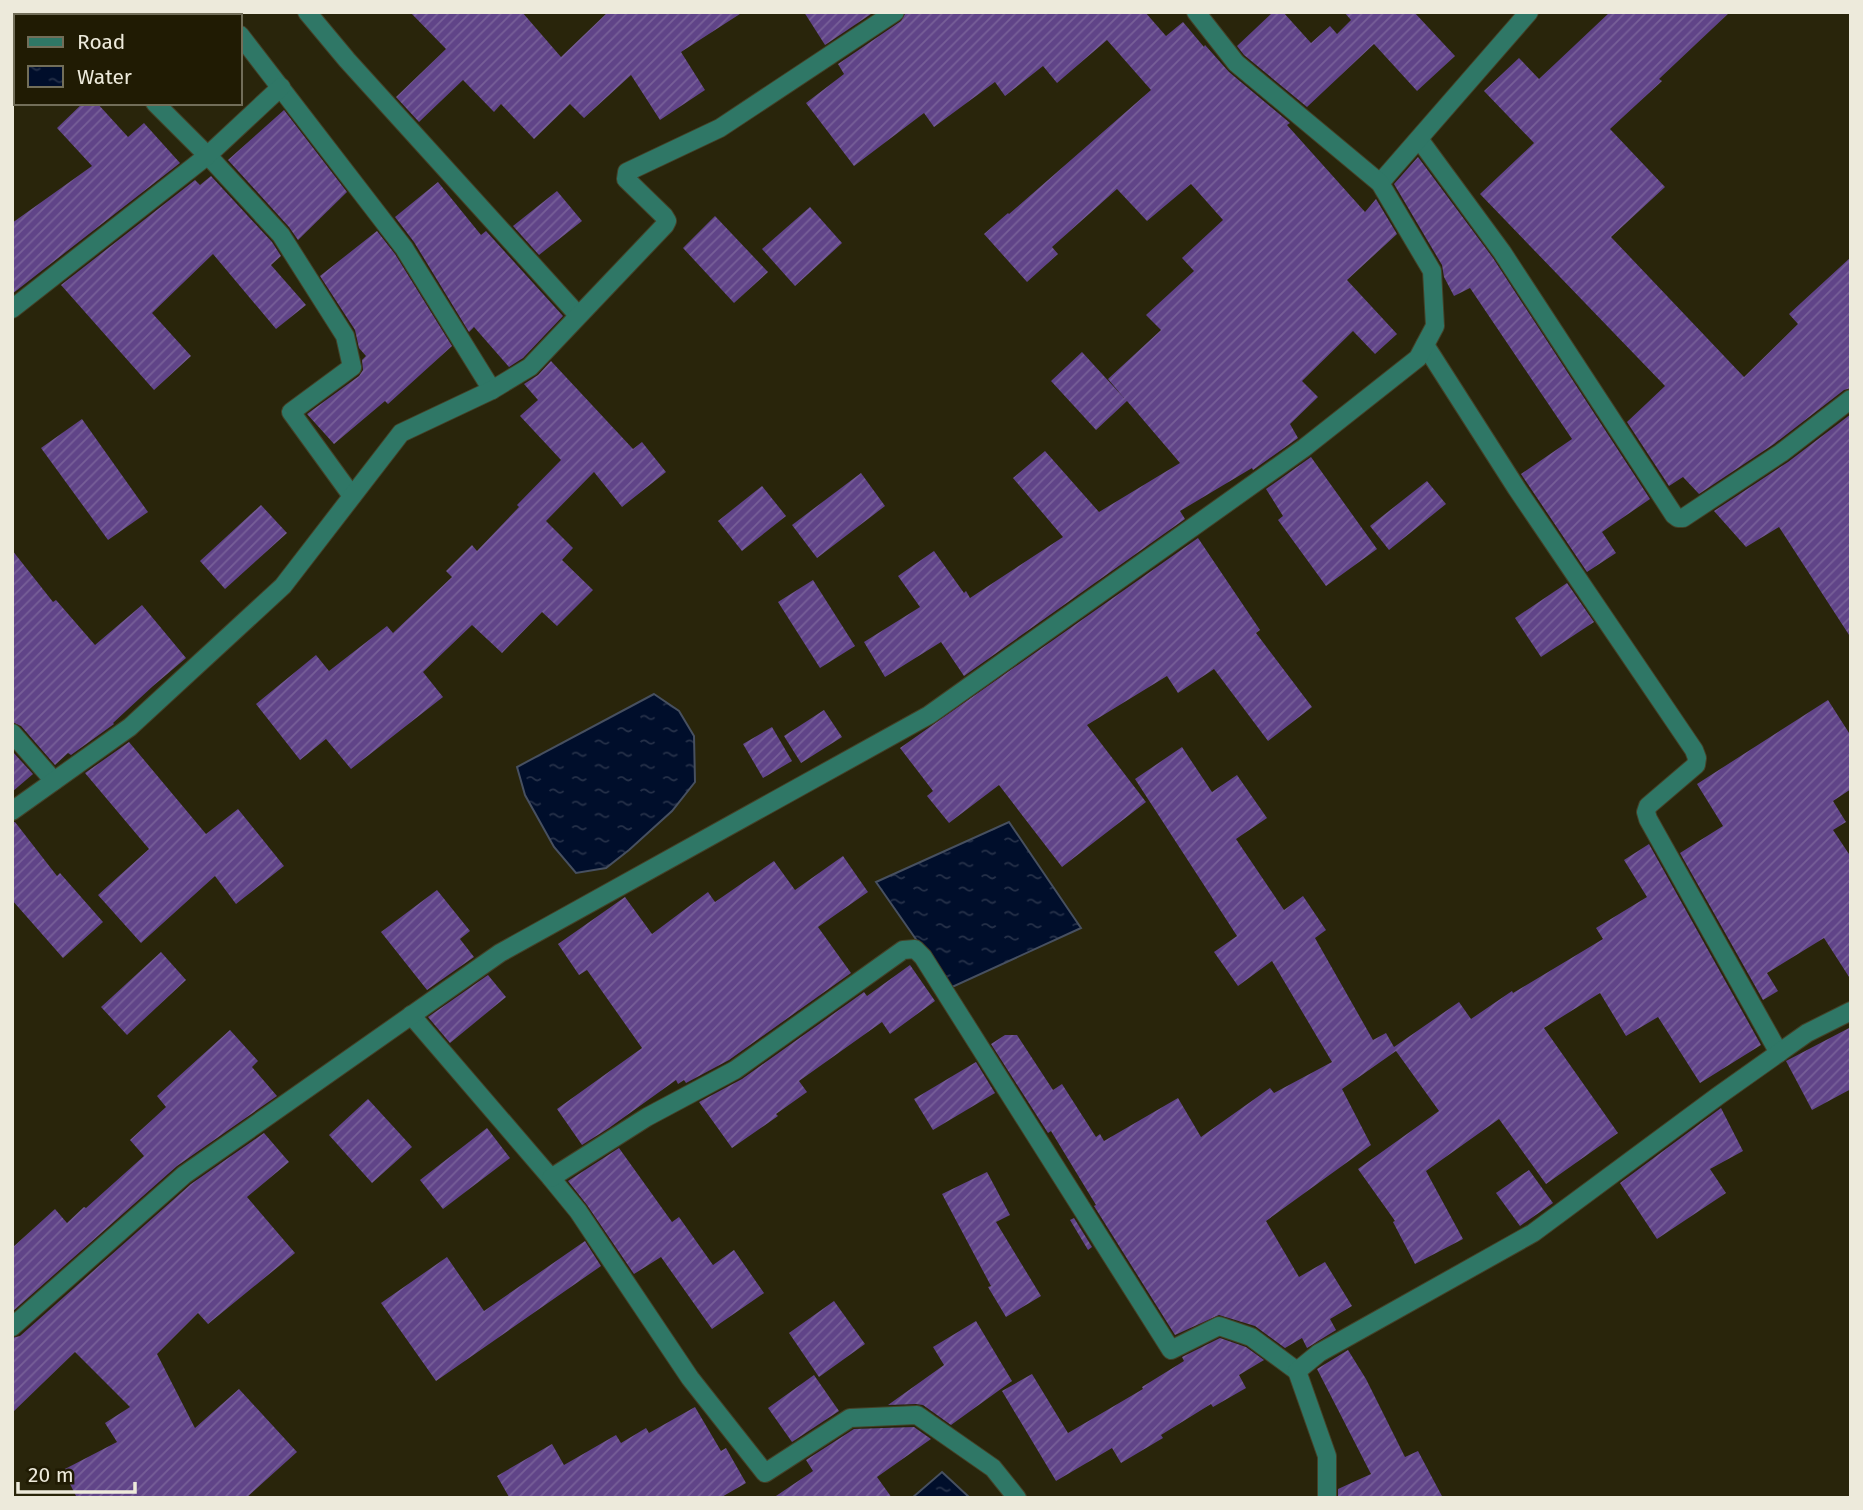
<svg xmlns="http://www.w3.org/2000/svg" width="1863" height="1510" viewBox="0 0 1863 1510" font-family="'Fira Sans',sans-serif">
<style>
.water{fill:url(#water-ripples);stroke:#475060;stroke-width:2}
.building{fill:url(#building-hatch)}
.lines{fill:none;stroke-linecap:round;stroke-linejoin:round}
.minor-casing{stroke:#444128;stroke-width:20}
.minor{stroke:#2f7766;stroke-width:18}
</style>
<defs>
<pattern id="water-ripples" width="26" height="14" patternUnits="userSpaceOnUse" patternTransform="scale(1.75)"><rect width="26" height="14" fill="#000e2b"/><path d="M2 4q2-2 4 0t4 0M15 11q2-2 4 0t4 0" fill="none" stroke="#263149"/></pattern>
<pattern id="building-hatch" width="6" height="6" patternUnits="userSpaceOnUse" patternTransform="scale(1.75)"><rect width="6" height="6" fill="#604488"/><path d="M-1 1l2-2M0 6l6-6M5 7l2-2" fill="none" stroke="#775f98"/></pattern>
</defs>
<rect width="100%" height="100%" fill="#29250b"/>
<!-- water -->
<g class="water">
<path d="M654,694L679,711L694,736L695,782L672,811L629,850L606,868L576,873L554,847L525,795L517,767Z"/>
<path d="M1009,822L1081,928L950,988L876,882Z"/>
<path d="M942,1472L970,1498H912Z"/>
</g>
<!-- building -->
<g class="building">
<path d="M410,12H522L561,57L608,12H743L681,52L705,90L660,120L631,75L584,118L570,104L534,139L501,104L494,112L463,80L419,122L396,97L446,49Z"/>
<path d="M804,12H874L825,45Z"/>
<path d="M906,12H1145L1166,36L1183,22L1204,47L1205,45L1229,72L1290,123L1287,125L1365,212L1376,199L1397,234L1347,280L1397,334L1375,354L1353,331L1302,381L1318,397L1290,424L1298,438L1253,470L1252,468L1180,511L1185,519L964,676L941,642L885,677L864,642L920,607L898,576L934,551L964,593L966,591L970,598L1063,537L1013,478L1045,451L1099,512L1180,463L1127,401L1096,430L1051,381L1082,352L1124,398L1108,379L1161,330L1146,315L1194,271L1182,258L1223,220L1191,184L1147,221L1117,189L1052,247L1058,254L1027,282L984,234L1008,213L1009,214L1151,90L1107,40L1057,83L1043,66L1005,96L995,82L934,127L924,113L854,166L806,103L844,74L838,64L901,21Z"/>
<path d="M1273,12H1283L1311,43L1330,26L1337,34L1351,20L1344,12H1414L1455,56L1417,91L1374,44L1307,107L1244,55L1237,46Z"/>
<path d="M1610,12H1730L1659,79L1662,81L1610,129L1665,187L1611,237L1744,377L1798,324L1789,314L1851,257V388L1844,390L1774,444L1699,494L1683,477L1669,486L1627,422L1665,386L1480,194L1534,143L1484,91L1519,58L1539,79Z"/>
<path d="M83,103H97L128,137L144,123L180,163L12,294V223L92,166L57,128Z"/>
<path d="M284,110L347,192L298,240L289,227L228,160Z"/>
<path d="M1418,157L1493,258L1650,499L1602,532L1616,553L1587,572L1521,474L1572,439L1470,288L1454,296L1444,277L1442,265L1394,184Z"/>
<path d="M211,176L272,242L281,256L271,265L306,305L276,329L213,254L152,313L191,356L154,390L61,285L195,180L200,185Z"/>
<path d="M438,182L481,235L486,231L563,316L523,358L509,367L474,327L469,332L414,242L395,217Z"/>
<path d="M557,191L582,221L539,255L513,226Z"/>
<path d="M810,207L842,243L795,286L762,249Z"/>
<path d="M715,216L768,272L734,303L683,248Z"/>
<path d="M377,231L395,254L452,346L388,404L385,401L334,444L307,414L359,376L363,370L362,360L366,356L359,348L355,330L320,276Z"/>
<path d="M551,361L633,449L642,442L666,472L622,507L594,472L546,521L573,548L562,560L593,590L557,626L542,612L502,653L472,625L423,672L443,697L351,769L326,739L300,760L256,704L316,655L329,671L387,626L393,633L452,577L446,571L472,545L477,551L519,507L517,505L561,460L520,416L538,400L524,384L538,375Z"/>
<path d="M1851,414V638L1779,527L1746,547L1714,511L1788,462Z"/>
<path d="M82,419L148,512L108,540L41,448Z"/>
<path d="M1311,457L1377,549L1326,586L1278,520L1283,516L1266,489Z"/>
<path d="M861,473L885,506L817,558L792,525Z"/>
<path d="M1427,481L1446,504L1389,550L1370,526Z"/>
<path d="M762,486L786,516L742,551L718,521Z"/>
<path d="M261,505L287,533L225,589L200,561Z"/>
<path d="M1198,538L1260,630L1256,633L1312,707L1268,741L1214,669L1178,693L1167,676L1087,725L1146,802L1062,867L999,785L949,823L927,796L933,791L900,748Z"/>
<path d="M12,550L53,602L56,600L95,645L142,605L186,658L153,686L113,723L114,724L71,755L68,753L55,765L21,726L12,722Z"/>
<path d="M813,580L855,646L820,668L778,602Z"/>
<path d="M1567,583L1594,622L1541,657L1515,618Z"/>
<path d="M1828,700L1851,736V789L1833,801L1846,822L1833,830L1851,857V980L1824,938L1767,973L1778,991L1763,1000L1680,853L1723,826L1697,784Z"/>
<path d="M824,710L842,737L801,763L784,736Z"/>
<path d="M772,727L792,761L763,778L743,744Z"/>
<path d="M129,742L206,834L238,809L284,866L236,904L215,876L141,943L98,895L149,849L85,773Z"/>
<path d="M1182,747L1212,792L1237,775L1267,818L1236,839L1284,910L1303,896L1326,930L1315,938L1373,1040L1386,1033L1394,1047L1459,1002L1471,1019L1512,991L1513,993L1603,939L1596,928L1647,897L1624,860L1649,844L1761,1045L1700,1083L1658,1017L1626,1036L1600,993L1544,1028L1618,1133L1546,1184L1499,1119L1426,1171L1463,1239L1415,1264L1393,1222L1395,1221L1358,1169L1439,1111L1396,1051L1342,1089L1371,1145L1266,1221L1299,1277L1325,1262L1352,1306L1330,1319L1336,1330L1307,1348L1302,1338L1285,1348L1255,1326L1219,1315L1175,1335L1094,1206L1096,1205L1051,1131L1048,1133L991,1044L1005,1035H1017L1053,1090L1062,1084L1096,1137L1100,1134L1104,1141L1178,1098L1201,1137L1270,1088L1274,1093L1332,1062L1272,961L1238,986L1214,952L1237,936L1135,779Z"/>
<path d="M12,751L33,774L12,792Z"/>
<path d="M12,822H15L57,876L60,873L103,922L63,958L12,900Z"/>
<path d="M843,856L868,892L818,927L851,973L729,1060L686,1083L684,1080L678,1084L676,1080L609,1128L582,1145L557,1109L642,1048L587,970L579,975L558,944L625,897L652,934L708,892L715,902L774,861L795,890Z"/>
<path d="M437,890L470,931L460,939L474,957L427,990L381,932Z"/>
<path d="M161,952L186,980L127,1035L101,1007Z"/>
<path d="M910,965L935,1001L890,1034L882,1022L799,1081L807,1092L776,1114L778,1116L732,1148L699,1102L742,1079L864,992L867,996Z"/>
<path d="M488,975L506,997L450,1043L428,1017Z"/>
<path d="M1851,1027V1089L1812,1110L1786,1061Z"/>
<path d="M230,1030L258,1061L252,1067L277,1096L177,1166L12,1312V1248L55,1209L67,1223L84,1207L86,1208L144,1156L130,1140L166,1107L157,1096Z"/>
<path d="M976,1062L995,1093L933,1130L914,1099Z"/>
<path d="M368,1099L412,1147L372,1183L329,1135Z"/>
<path d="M1721,1108L1743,1151L1710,1169L1726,1193L1657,1239L1620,1183Z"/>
<path d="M487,1128L510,1158L443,1209L420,1180Z"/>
<path d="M264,1133L289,1162L247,1197L295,1253L208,1324L198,1313L157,1354L195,1428L239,1389L297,1452L246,1498H77L63,1470L117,1442L105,1423L130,1407L75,1352L12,1413V1338L20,1336L191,1184Z"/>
<path d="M619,1148L672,1222L679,1217L713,1265L734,1250L764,1293L712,1329L661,1257L634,1274L587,1205L568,1181Z"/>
<path d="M1529,1170L1553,1203L1520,1226L1496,1193Z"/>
<path d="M987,1172L1010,1215L996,1222L1041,1296L1006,1317L988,1287L991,1286L942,1194Z"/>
<path d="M1074,1218L1092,1247L1088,1250L1070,1220Z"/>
<path d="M585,1241L601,1266L436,1381L381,1303L447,1257L484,1311Z"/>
<path d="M834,1301L865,1344L819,1377L789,1333Z"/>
<path d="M976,1321L1012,1381L951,1425L923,1405L916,1404L888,1405L944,1365L933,1347Z"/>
<path d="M1220,1338L1246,1347L1264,1360L1239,1375L1246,1388L1213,1407L1211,1404L1161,1435L1163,1438L1121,1463L1112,1448L1056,1481L1002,1391L1032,1374L1068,1433L1143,1389L1142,1387L1184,1361L1182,1357Z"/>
<path d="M1348,1350L1366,1379L1405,1457L1418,1451L1443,1498H1338V1489L1371,1474L1317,1369Z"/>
<path d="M814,1375L839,1411L792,1442L768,1408Z"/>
<path d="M695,1407L721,1451L726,1448L746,1483L720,1498H507L509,1497L497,1476L552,1444L564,1465L616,1435L621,1443L646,1428L649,1433Z"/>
<path d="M914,1427L931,1439L877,1477L892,1498H773L813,1471L806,1460L854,1429Z"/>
</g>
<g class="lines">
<defs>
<g id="minor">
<path d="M65,12L69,16"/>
<path d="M220,12L223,16"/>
<path d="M307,12L347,60L578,315"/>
<path d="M240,35L404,248L492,390"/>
<path d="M155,103L213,161L281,235L345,336L352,367L291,412L352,496"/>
<path d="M1419,139L1502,252L1674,515L1678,518H1683L1781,453L1851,399"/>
<path d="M1380,183L1529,12"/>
<path d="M12,309L207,156L281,87"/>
<path d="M1425,345L1517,489L1694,750L1697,758L1696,765L1648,806L1646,812L1648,819L1779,1053"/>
<path d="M12,733L54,781"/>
<path d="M12,811L130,727L283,586L401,433L492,390L530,367L665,225L667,221L664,216L626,179L627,172L720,128L895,12"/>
<path d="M411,1015L551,1178L578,1211L690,1378L765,1473L850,1418L917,1415L993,1468L1017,1498"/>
<path d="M551,1178L647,1117L735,1070L903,950L915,949L923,957L1171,1350L1219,1326L1251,1337L1297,1371"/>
<path d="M12,1327L184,1175L500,953L929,715L1304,448L1418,358L1435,326L1432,271L1380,183L1236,63L1196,12"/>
<path d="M1327,1498V1456L1297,1371L1319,1353L1533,1233L1718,1096L1807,1033L1851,1011"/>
</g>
</defs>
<!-- minor casing -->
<use href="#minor" class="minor-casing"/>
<!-- minor -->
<use href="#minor" class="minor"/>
</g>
<!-- border -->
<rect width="1863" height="1510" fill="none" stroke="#edeadb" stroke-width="28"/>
<!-- legend -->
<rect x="14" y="14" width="228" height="91" fill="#201b03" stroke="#726e59" stroke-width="2"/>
<rect x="28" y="37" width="35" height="10" fill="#2f7766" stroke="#726e59" stroke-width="2"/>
<text x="77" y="49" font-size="21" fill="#edeadb">Road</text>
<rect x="28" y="66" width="35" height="21" fill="url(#water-ripples)" stroke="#726e59" stroke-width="2"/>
<text x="77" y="84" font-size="21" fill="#edeadb">Water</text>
<!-- scale -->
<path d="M18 1482v10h117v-10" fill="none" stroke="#edeadb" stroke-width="3.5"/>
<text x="28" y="1482" font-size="21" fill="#edeadb" stroke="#201b03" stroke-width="5" paint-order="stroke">20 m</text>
</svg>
